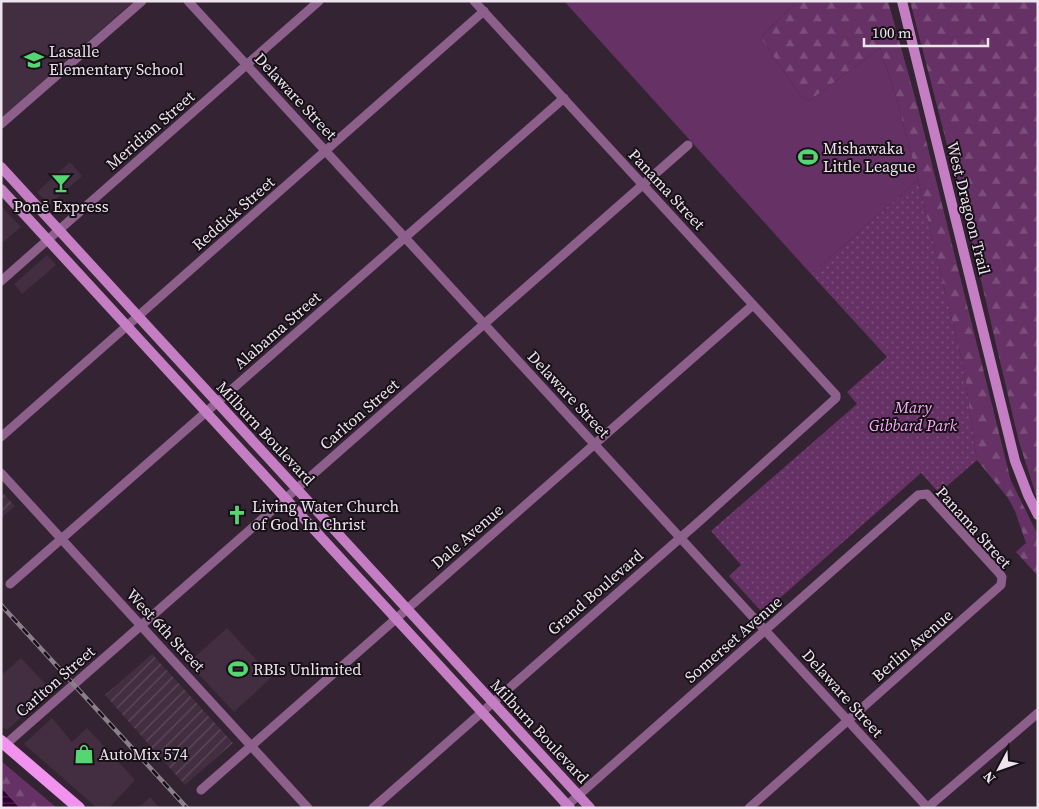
<svg xmlns="http://www.w3.org/2000/svg" width="1039" height="809" viewBox="0 0 1039 809" font-family="'Source Serif 4',serif">
<style>
.built{fill:#422d41}
.industrial{fill:url(#industrial-furrows)}
.grass{fill:#663165}
.forest{fill:url(#forest-firs)}
.park{fill:url(#park-dots)}
.water{fill:url(#water-rules);stroke:#674468}
.lines{fill:none;stroke-linecap:round;stroke-linejoin:round}
.street{stroke:#8d608c;stroke-width:9}
.secondary{stroke:#c57dc3;stroke-width:10}
.primary{stroke:#f193ee;stroke-width:12}
.rail-casing{stroke:#8c7f8b;stroke-width:4.5}
.rail{stroke:#171017;stroke-width:2.5;stroke-dasharray:8;stroke-linecap:butt}
.labels{text-anchor:middle;dominant-baseline:central;stroke-width:4;stroke-linejoin:round;paint-order:stroke}
.poi-label{font-size:16px;fill:#eee4ee;stroke:#171017;text-anchor:start}
.street-label{font-size:16px;fill:#eee4ee;stroke:#171017}
.park-label{font-size:16px;font-style:italic;fill:#f8adf5;stroke:#171017}
</style>
<defs>
<pattern id="industrial-furrows" width="10" height="10" patternUnits="userSpaceOnUse" patternTransform="scale(1.25)"><rect width="10" height="10" fill="#422d41"/><path d="M-1 1l2-2M0 10L10 0M9 11l2-2" fill="none" stroke="#5e4b5d"/></pattern>
<pattern id="forest-firs" width="22" height="20" patternUnits="userSpaceOnUse" patternTransform="scale(1.25)"><rect width="22" height="20" fill="#663165"/><path d="M5 1l3.5 6h-7zM16 11l3.5 6h-7z" fill="#7c4f7b"/></pattern>
<pattern id="park-dots" width="8" height="8" patternUnits="userSpaceOnUse" patternTransform="scale(1.25)"><rect width="8" height="8" fill="#663165"/><path d="M2 2h.1M6 6h.1" fill="none" stroke="#7c4f7b" stroke-width="1.8" stroke-linecap="round"/></pattern>
<pattern id="water-rules" width="6" height="5" patternUnits="userSpaceOnUse" patternTransform="scale(1.25)"><rect width="6" height="5" fill="#2d002e"/><path d="M0 2.5h6" fill="none" stroke="#4c254d"/></pattern>
</defs>
<rect width="100%" height="100%" fill="#342433"/>
<!-- built -->
<g class="built">
<path d="M1,1H134L1,118Z"/>
<path d="M70,162L82,176L49,205L37,192Z"/>
<path d="M1,206L21,227L1,244Z"/>
<path d="M47,255L56,265L22,294L14,284Z"/>
<path d="M227,628L272,677L234,712L188,663Z"/>
<path d="M21,658L51,690L7,730L1,726V671L4,673Z"/>
<path d="M52,718L72,742L87,728L135,780L109,808H97L24,744Z"/>
<path d="M150,797L160,808H138Z"/>
</g>
<!-- industrial -->
<g class="industrial">
<path d="M1,491L15,506L1,518Z"/>
<path d="M152,654L233,743L185,785L105,695Z"/>
</g>
<!-- grass -->
<path class="grass" d="M564,1H798L765,33L762,40L801,96L809,101L880,48L897,100L918,180L811,274Z"/>
<!-- forest -->
<g class="forest">
<path d="M798,1H888L918,108L1011,481L1038,535V576L1016,552L1026,543L1015,511L1008,498L977,460L963,365L918,180L897,100L880,48L809,101L801,96L762,40L765,33Z"/>
<path d="M910,1H1038V501L1019,442L972,242Z"/>
<path d="M1,761L57,808H20L1,787Z"/>
</g>
<!-- park -->
<path class="park" d="M918,180L963,365L977,460L939,493L921,473L763,613L729,576L741,565L711,531L857,404L847,392L887,357L811,274Z"/>
<!-- water -->
<path class="water" d="M1,787L20,808H1Z"/>
<g class="lines">
<!-- street -->
<g class="street">
<path d="M188,1L928,808"/>
<path d="M1,124L142,1"/>
<path d="M1,281L319,1"/>
<path d="M1,437L484,11"/>
<path d="M1,473L308,808"/>
<path d="M10,584L564,98"/>
<path d="M6,744L688,145"/>
<path d="M201,790L753,305"/>
<path d="M373,808L703,518L836,398V395L474,1"/>
<path d="M564,808L918,495L927,494L999,573L1002,577L1001,585L749,808"/>
<path d="M927,808L1038,713"/>
</g>
<!-- secondary -->
<g class="secondary">
<path d="M902,1L1015,461L1028,495L1038,515"/>
<path d="M1,167L590,808"/>
<path d="M1,189L570,808"/>
</g>
<!-- primary -->
<path class="primary" d="M1,741L79,808"/>
<defs>
<path id="rail" d="M1,605L187,808"/>
</defs>
<!-- rail casing -->
<use href="#rail" class="rail-casing"/>
<!-- rail -->
<use href="#rail" class="rail"/>
</g>
<!-- icons -->
<defs>
<symbol id="school-bare" viewBox="-9 -9 18 18"><path d="M0-5L7-2L0 1L-7-2ZM-4 1L0 2.5L4 1V4Q0 6-4 4Z" fill="#55d672" stroke="#171017" stroke-width="2.5" paint-order="stroke"/></symbol>
<symbol id="stadium-bare" viewBox="-9 -9 18 18"><path d="M0-5a6.5 5 0 1 0 0 10a6.5 5 0 1 0 0-10ZM-3.5-1.8h7v3.6h-7Z" fill="#55d672" stroke="#171017" stroke-width="2.5" paint-order="stroke"/></symbol>
<symbol id="bar-bare" viewBox="-9 -9 18 18"><path d="M-6-5H6L.8 .8V4.5H3.5V6h-7V4.5H-.8V.8Z" fill="#55d672" stroke="#171017" stroke-width="2.5" paint-order="stroke"/></symbol>
<symbol id="church-bare" viewBox="-9 -9 18 18"><path d="M-1.2-6h2.4v3.5h3.3v2.4h-3.3V6h-2.4V-.1h-3.3v-2.4h3.3Z" fill="#55d672" stroke="#171017" stroke-width="2.5" paint-order="stroke"/></symbol>
<symbol id="shop-bare" viewBox="-9 -9 18 18"><path d="M-5-2.5h2.3a2.7 3.5 0 0 1 5.4 0H5L5.5 6h-11ZM-1.5-2.5h3a1.5 2.3 0 0 0-3 0Z" fill="#55d672" stroke="#171017" stroke-width="2.5" paint-order="stroke"/></symbol>
</defs>
<g fill-rule="evenodd">
<use href="#school-bare" x="20" y="46" width="28" height="28"/>
<use href="#stadium-bare" x="794" y="143" width="28" height="28"/>
<use href="#bar-bare" x="47" y="169" width="28" height="28"/>
<use href="#church-bare" x="223" y="501" width="28" height="28"/>
<use href="#stadium-bare" x="224" y="655" width="28" height="28"/>
<use href="#shop-bare" x="70" y="740" width="28" height="28"/>
</g>
<g class="labels">
<!-- poi labels -->
<g class="poi-label">
<text x="49" y="51">Lasalle<tspan x="49" dy="18">Elementary School</tspan></text>
<text x="823" y="148">Mishawaka<tspan x="823" dy="18">Little League</tspan></text>
<text x="61" y="206" text-anchor="middle">Ponē Express</text>
<text x="252" y="506">Living Water Church<tspan x="252" dy="18">of God In Christ</tspan></text>
<text x="253" y="669">RBIs Unlimited</text>
<text x="99" y="754">AutoMix 574</text>
</g>
<!-- street labels -->
<g class="street-label">
<text transform="translate(296 96) rotate(47)">Delaware Street</text>
<text transform="translate(150 130) rotate(-41)">Meridian Street</text>
<text transform="translate(667 189) rotate(47)">Panama Street</text>
<text transform="translate(969 208) rotate(76)">West Dragoon Trail</text>
<text transform="translate(233 213) rotate(-41)">Reddick Street</text>
<text transform="translate(277 330) rotate(-41)">Alabama Street</text>
<text transform="translate(569 394) rotate(47)">Delaware Street</text>
<text transform="translate(359 414) rotate(-41)">Carlton Street</text>
<text transform="translate(266 433) rotate(47)">Milburn Boulevard</text>
<text transform="translate(974 527) rotate(48)">Panama Street</text>
<text transform="translate(467 536) rotate(-41)">Dale Avenue</text>
<text transform="translate(595 592) rotate(-41)">Grand Boulevard</text>
<text transform="translate(166 630) rotate(47)">West 6th Street</text>
<text transform="translate(733 639) rotate(-41)">Somerset Avenue</text>
<text transform="translate(912 645) rotate(-41)">Berlin Avenue</text>
<text transform="translate(55 681) rotate(-41)">Carlton Street</text>
<text transform="translate(843 693) rotate(48)">Delaware Street</text>
<text transform="translate(540 731) rotate(47)">Milburn Boulevard</text>
</g>
<!-- park labels -->
<g class="park-label">
<text x="913" y="407">Mary<tspan x="913" dy="18">Gibbard Park</tspan></text>
</g>
</g>
<!-- border -->
<rect width="1039" height="809" fill="none" stroke="#eee4ee" stroke-width="5"/>
<!-- north arrow -->
<g transform="translate(999 769) rotate(229)" stroke="#171017" stroke-width="4" paint-order="stroke">
<path d="M0-4L9 19L0 12L-9 19Z" fill="#eee4ee"/>
<text y="-8" font-size="14" font-weight="bold" text-anchor="middle" fill="#eee4ee">N</text>
</g>
<!-- scale -->
<path d="M864 38v8h124v-8" fill="none" stroke="#eee4ee" stroke-width="2.5"/>
<text x="872" y="38" font-size="15" fill="#eee4ee" stroke="#171017" stroke-width="4" paint-order="stroke">100 m</text>
</svg>
